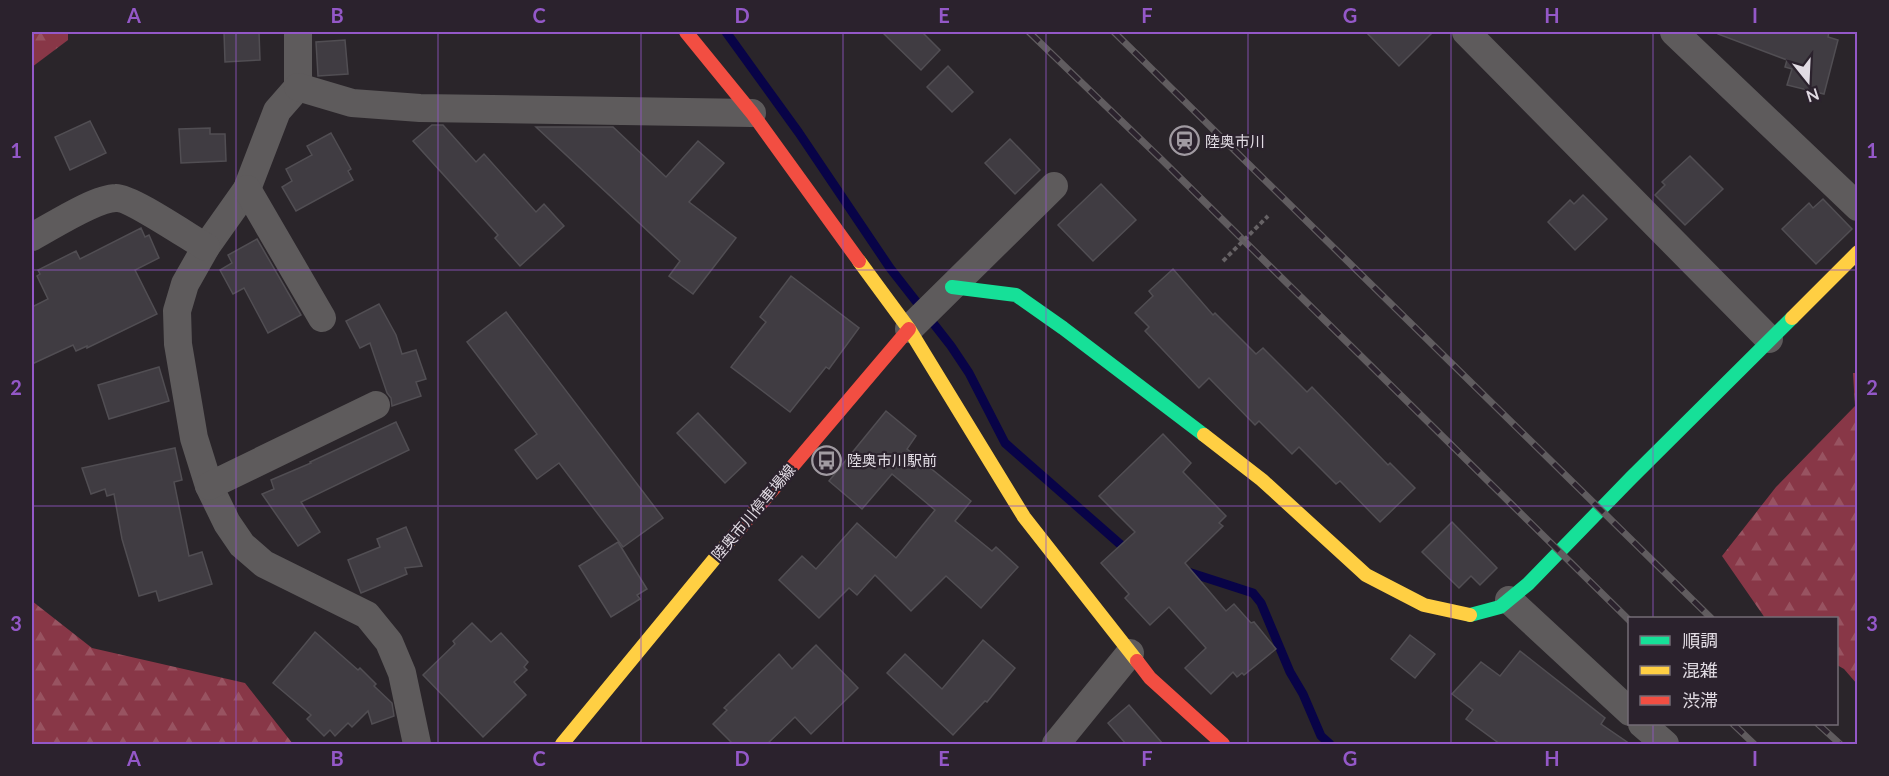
<svg xmlns="http://www.w3.org/2000/svg" width="1889" height="776" viewBox="0 0 1889 776" font-family="Lato,'Noto Sans JP',sans-serif">
<style>
.forest{fill:url(#forest-firs)}
.lines{fill:none;stroke-linecap:round;stroke-linejoin:round}
.stream{stroke:#080347;stroke-width:9}
.building{fill:#403c42;stroke:#514e53;stroke-width:1.5}
.street{stroke:#5e5b5c;stroke-width:28}
.fast{stroke:#16e098;stroke-width:14}
.slow{stroke:#ffcf43;stroke-width:14}
.jam{stroke:#f24e42;stroke-width:14}
.rail-casing{stroke:#605c5f;stroke-width:7}
.rail{stroke:#2b222d;stroke-width:4.5;stroke-dasharray:14;stroke-linecap:butt}
.path-bridge{stroke:#666265;stroke-width:4;stroke-dasharray:4.5 3;stroke-linecap:butt}
.grid{fill:none;stroke:#9458c8;stroke-width:1.5;stroke-opacity:0.55}
.labels{text-anchor:middle;dominant-baseline:central;stroke-width:4.5;stroke-linejoin:round;paint-order:stroke}
.poi-label{font-size:15px;fill:#e1dbe3;stroke:#2b222d;text-anchor:start}
.street-label{font-size:15px;fill:#e1dbe3;stroke:#2b222d}
.neatline{fill:none;stroke:#9458c8;stroke-width:2}
.grid-label{font-size:20px;text-anchor:middle;font-weight:bold;fill:#9458c8}
</style>
<defs>
<pattern id="forest-firs" width="22" height="20" patternUnits="userSpaceOnUse" patternTransform="scale(1.5)"><rect width="22" height="20" fill="#883747"/><path d="M5 1l3.5 6h-7zM16 11l3.5 6h-7z" fill="#985361"/></pattern>
</defs>
<rect width="100%" height="100%" fill="#2a252a"/>
<!-- forest -->
<g class="forest">
<path d="M32,32H68V40L32,67Z"/>
<path d="M1853,373H1857V684L1844,669L1837,665L1836,618H1765L1722,556L1776,487L1855,406Z"/>
<path d="M32,601L92,648L245,683L293,744H32Z"/>
</g>
<g class="lines">
<!-- stream -->
<g class="stream">
<path d="M726,32L799,133L890,268L951,346L969,373L1005,443L1129,552"/>
<path d="M1182,570L1253,593L1261,603L1290,672L1303,694L1321,736L1330,744"/>
</g>
</g>
<!-- building -->
<g class="building">
<path d="M224,32H259L260,60L225,62Z"/>
<path d="M882,32H922L940,50L921,70Z"/>
<path d="M1366,32H1433L1399,66Z"/>
<path d="M1718,32H1829L1828,37L1838,40L1824,94L1787,85L1792,69L1785,67L1787,60L1718,34Z"/>
<path d="M345,40L348,74L318,76L316,42Z"/>
<path d="M948,66L973,92L952,112L927,87Z"/>
<path d="M90,121L106,153L70,170L55,137Z"/>
<path d="M432,125H443L476,162L484,154L536,212L544,204L564,226L520,266L495,238L498,235L413,141Z"/>
<path d="M536,127H613L666,177L698,141L724,163L689,202L736,238L693,294L669,276L680,261Z"/>
<path d="M210,128V134H225L226,161L181,163L179,129Z"/>
<path d="M331,133L351,169L348,171L353,180L296,211L282,187L292,181L286,169L312,155L307,146Z"/>
<path d="M1010,139L1040,170L1015,194L985,163Z"/>
<path d="M1690,156L1723,189L1685,225L1655,195L1665,185L1662,182Z"/>
<path d="M1101,184L1136,220L1093,261L1058,225Z"/>
<path d="M1583,195L1607,219L1575,250L1548,222L1570,200L1574,204Z"/>
<path d="M1823,199L1852,229L1816,264L1782,229L1809,203L1813,208Z"/>
<path d="M141,228L145,237L149,235L159,258L135,270L157,314L87,348V346L76,351L73,345L32,364V307L48,299L37,276L40,274L38,270L76,251L80,259Z"/>
<path d="M257,239L301,315L268,333L244,288L233,294L220,270L232,263L228,255Z"/>
<path d="M1173,269L1213,315L1215,313L1256,354L1263,348L1307,392L1312,387L1388,465L1390,463L1415,488L1380,522L1340,481L1336,484L1299,447L1292,454L1259,421L1255,425L1209,378L1199,388L1145,331L1149,327L1135,313L1153,296L1149,291Z"/>
<path d="M791,276L859,328L829,369L826,367L790,412L731,367L766,322L760,317Z"/>
<path d="M379,304L396,335L402,354L416,350L426,379L416,382L421,396L392,406L391,398L387,393L370,343L360,348L346,321Z"/>
<path d="M506,312L663,518L623,547L559,463L537,479L515,450L537,434L467,342Z"/>
<path d="M159,367L169,401L109,419L98,385Z"/>
<path d="M886,411L916,436L907,449L971,501L955,521L992,551L996,547L1018,567L981,608L946,576L911,611L875,575L857,595L849,588L819,618L779,580L802,556L816,569L857,523L896,558L935,510L892,474L862,509L829,481Z"/>
<path d="M698,413L746,463L725,483L677,433Z"/>
<path d="M396,422L409,450L301,502L320,532L298,546L262,494L274,489L271,480L311,463L310,462Z"/>
<path d="M1163,434L1191,463L1183,472L1226,516L1219,523L1223,526L1185,563L1226,611L1234,604L1251,623L1254,622L1276,649L1244,675L1242,673L1237,677L1233,672L1211,694L1185,668L1206,648L1169,607L1150,625L1125,598L1129,594L1101,563L1135,532L1099,496Z"/>
<path d="M175,448L182,480L174,482L189,556L202,552L212,584L159,601L156,591L139,596L122,539L114,494L107,496L105,489L91,494L82,468Z"/>
<path d="M1452,522L1497,568L1480,585L1471,576L1459,588L1422,552Z"/>
<path d="M406,527L422,566L405,568L407,574L361,593L348,560L380,547L377,539Z"/>
<path d="M618,542L647,589L637,595L640,599L611,617L579,566Z"/>
<path d="M472,623L491,642L501,633L528,662L524,667L527,670L514,682L526,695L483,737L423,675L455,644L453,641Z"/>
<path d="M315,632L358,670L360,668L376,684L374,686L392,703L394,716L372,724L368,711L352,727L348,723L335,736L330,730L324,736L307,719L311,715L273,683Z"/>
<path d="M1410,635L1435,654L1415,678L1391,659Z"/>
<path d="M983,640L1015,668L987,702L985,701L953,735L887,673L905,654L942,689Z"/>
<path d="M816,645L858,688L811,734L795,717L767,744H733L713,724L727,710L724,708L779,654L792,669Z"/>
<path d="M1520,651L1605,718L1601,724L1630,744H1500L1466,719L1473,710L1452,694L1481,662L1500,676Z"/>
<path d="M1129,705L1163,744H1126L1108,723Z"/>
</g>
<g class="lines">
<!-- street -->
<g class="street">
<path d="M298,32V87L277,111L247,189L206,247L185,284L177,311L178,344L194,438L209,486L227,523L242,545L264,564L367,615L389,642L402,673L417,744"/>
<path d="M1466,32L1769,339"/>
<path d="M1674,32L1858,207"/>
<path d="M298,87L352,103L420,108L752,113"/>
<path d="M247,189L322,318"/>
<path d="M32,237C51,227 95,198 116,198C130,197 190,238 206,247"/>
<path d="M909,329L1054,186"/>
<path d="M209,486L376,405"/>
<path d="M1509,600L1630,712"/>
<path d="M1642,724L1665,744"/>
<path d="M1056,744L1130,653"/>
</g>
<!-- fast -->
<g class="fast">
<path d="M952,287L1016,295L1063,328L1204,435"/>
<path d="M1470,615L1500,607L1528,584L1631,478L1792,318"/>
</g>
<!-- slow -->
<g class="slow">
<path d="M859,261L909,329L1024,517L1137,661"/>
<path d="M1792,318L1858,252"/>
<path d="M1204,435L1262,480L1366,575L1424,605L1470,615"/>
<path d="M562,744L730,540"/>
</g>
<!-- jam -->
<g class="jam">
<path d="M686,32L752,113L859,261"/>
<path d="M730,540L909,329"/>
<path d="M1137,661L1150,678L1223,744"/>
</g>
<defs>
<g id="rail">
<path d="M1029,32L1161,159L1630,621"/>
<path d="M1114,32L1711,618"/>
<path d="M1733,724L1754,744"/>
<path d="M1818,724L1840,744"/>
</g>
</defs>
<!-- rail casing -->
<use href="#rail" class="rail-casing"/>
<!-- rail -->
<use href="#rail" class="rail"/>
<!-- path-bridge -->
<path class="path-bridge" d="M1223,261L1268,216"/>
</g>
<!-- grid -->
<path class="grid" d="M236,32V744M438,32V744M641,32V744M843,32V744M1046,32V744M1248,32V744M1451,32V744M1653,32V618M32,270H1858M32,506H1858M1653,724V744"/>
<!-- icons -->
<defs>
<symbol id="station-ring" viewBox="-11 -11 22 22"><circle r="9.5" fill="#2b222d" stroke="#a19ba2" stroke-width="1.5"/><path d="M-3-6H3Q5-6 5-4V2Q5 4 3 4L4.5 6H3L1.5 4h-3L-3 6H-4.5L-3 4Q-5 4-5 2V-4Q-5-6-3-6ZM-3.5-4v3h7v-3ZM-3.5 1v1.5H-2V1ZM2 1v1.5H3.5V1Z" fill="#a19ba2"/></symbol>
<symbol id="bus-ring" viewBox="-11 -11 22 22"><circle r="9.5" fill="#2b222d" stroke="#a19ba2" stroke-width="1.5"/><path d="M-5-6H5V4H4V6H2V4H-2V6H-4V4H-5ZM-3.5-4V0h7V-4ZM-3.5 1.2v1.5H-2V1.2ZM2 1.2v1.5H3.5V1.2Z" fill="#a19ba2"/></symbol>
</defs>
<g fill-rule="evenodd">
<use href="#station-ring" x="1168" y="124" width="33" height="33"/>
<use href="#bus-ring" x="810" y="444" width="33" height="33"/>
</g>
<g class="labels">
<!-- poi labels -->
<g class="poi-label">
<text x="1205" y="141">陸奥市川</text>
<text x="847" y="460">陸奥市川駅前</text>
</g>
<!-- street labels -->
<g class="street-label">
<text transform="translate(753 512) rotate(-50)">陸奥市川停車場線</text>
</g>
</g>
<!-- border -->
<rect width="1889" height="776" fill="none" stroke="#2b222d" stroke-width="66"/>
<!-- legend -->
<rect x="1628" y="617" width="210" height="108" fill="#2b222d" stroke="#746c76" stroke-width="1.5"/>
<rect x="1640" y="636" width="30" height="9" fill="#16e098" stroke="#746c76" stroke-width="1.5"/>
<text x="1682" y="647" font-size="18" fill="#e1dbe3">順調</text>
<rect x="1640" y="666" width="30" height="9" fill="#ffcf43" stroke="#746c76" stroke-width="1.5"/>
<text x="1682" y="677" font-size="18" fill="#e1dbe3">混雑</text>
<rect x="1640" y="696" width="30" height="9" fill="#f24e42" stroke="#746c76" stroke-width="1.5"/>
<text x="1682" y="707" font-size="18" fill="#e1dbe3">渋滞</text>
<!-- north arrow -->
<g transform="translate(1808 81) rotate(162)" stroke="#2b222d" stroke-width="4.5" paint-order="stroke">
<path d="M0-4.5L10 22L0 15L-10 22Z" fill="#e1dbe3"/>
<text y="-9" font-size="16" font-weight="bold" text-anchor="middle" fill="#e1dbe3">N</text>
</g>
<rect x="33" y="33" width="1823" height="710" class="neatline"/>
<g class="grid-label">
<text x="134" y="23">A</text>
<text x="337" y="23">B</text>
<text x="539" y="23">C</text>
<text x="742" y="23">D</text>
<text x="944" y="23">E</text>
<text x="1147" y="23">F</text>
<text x="1350" y="23">G</text>
<text x="1552" y="23">H</text>
<text x="1755" y="23">I</text>
<text x="16" y="158">1</text>
<text x="1872" y="158">1</text>
<text x="16" y="395">2</text>
<text x="1872" y="395">2</text>
<text x="16" y="631">3</text>
<text x="1872" y="631">3</text>
<text x="134" y="766">A</text>
<text x="337" y="766">B</text>
<text x="539" y="766">C</text>
<text x="742" y="766">D</text>
<text x="944" y="766">E</text>
<text x="1147" y="766">F</text>
<text x="1350" y="766">G</text>
<text x="1552" y="766">H</text>
<text x="1755" y="766">I</text>
</g>
</svg>
